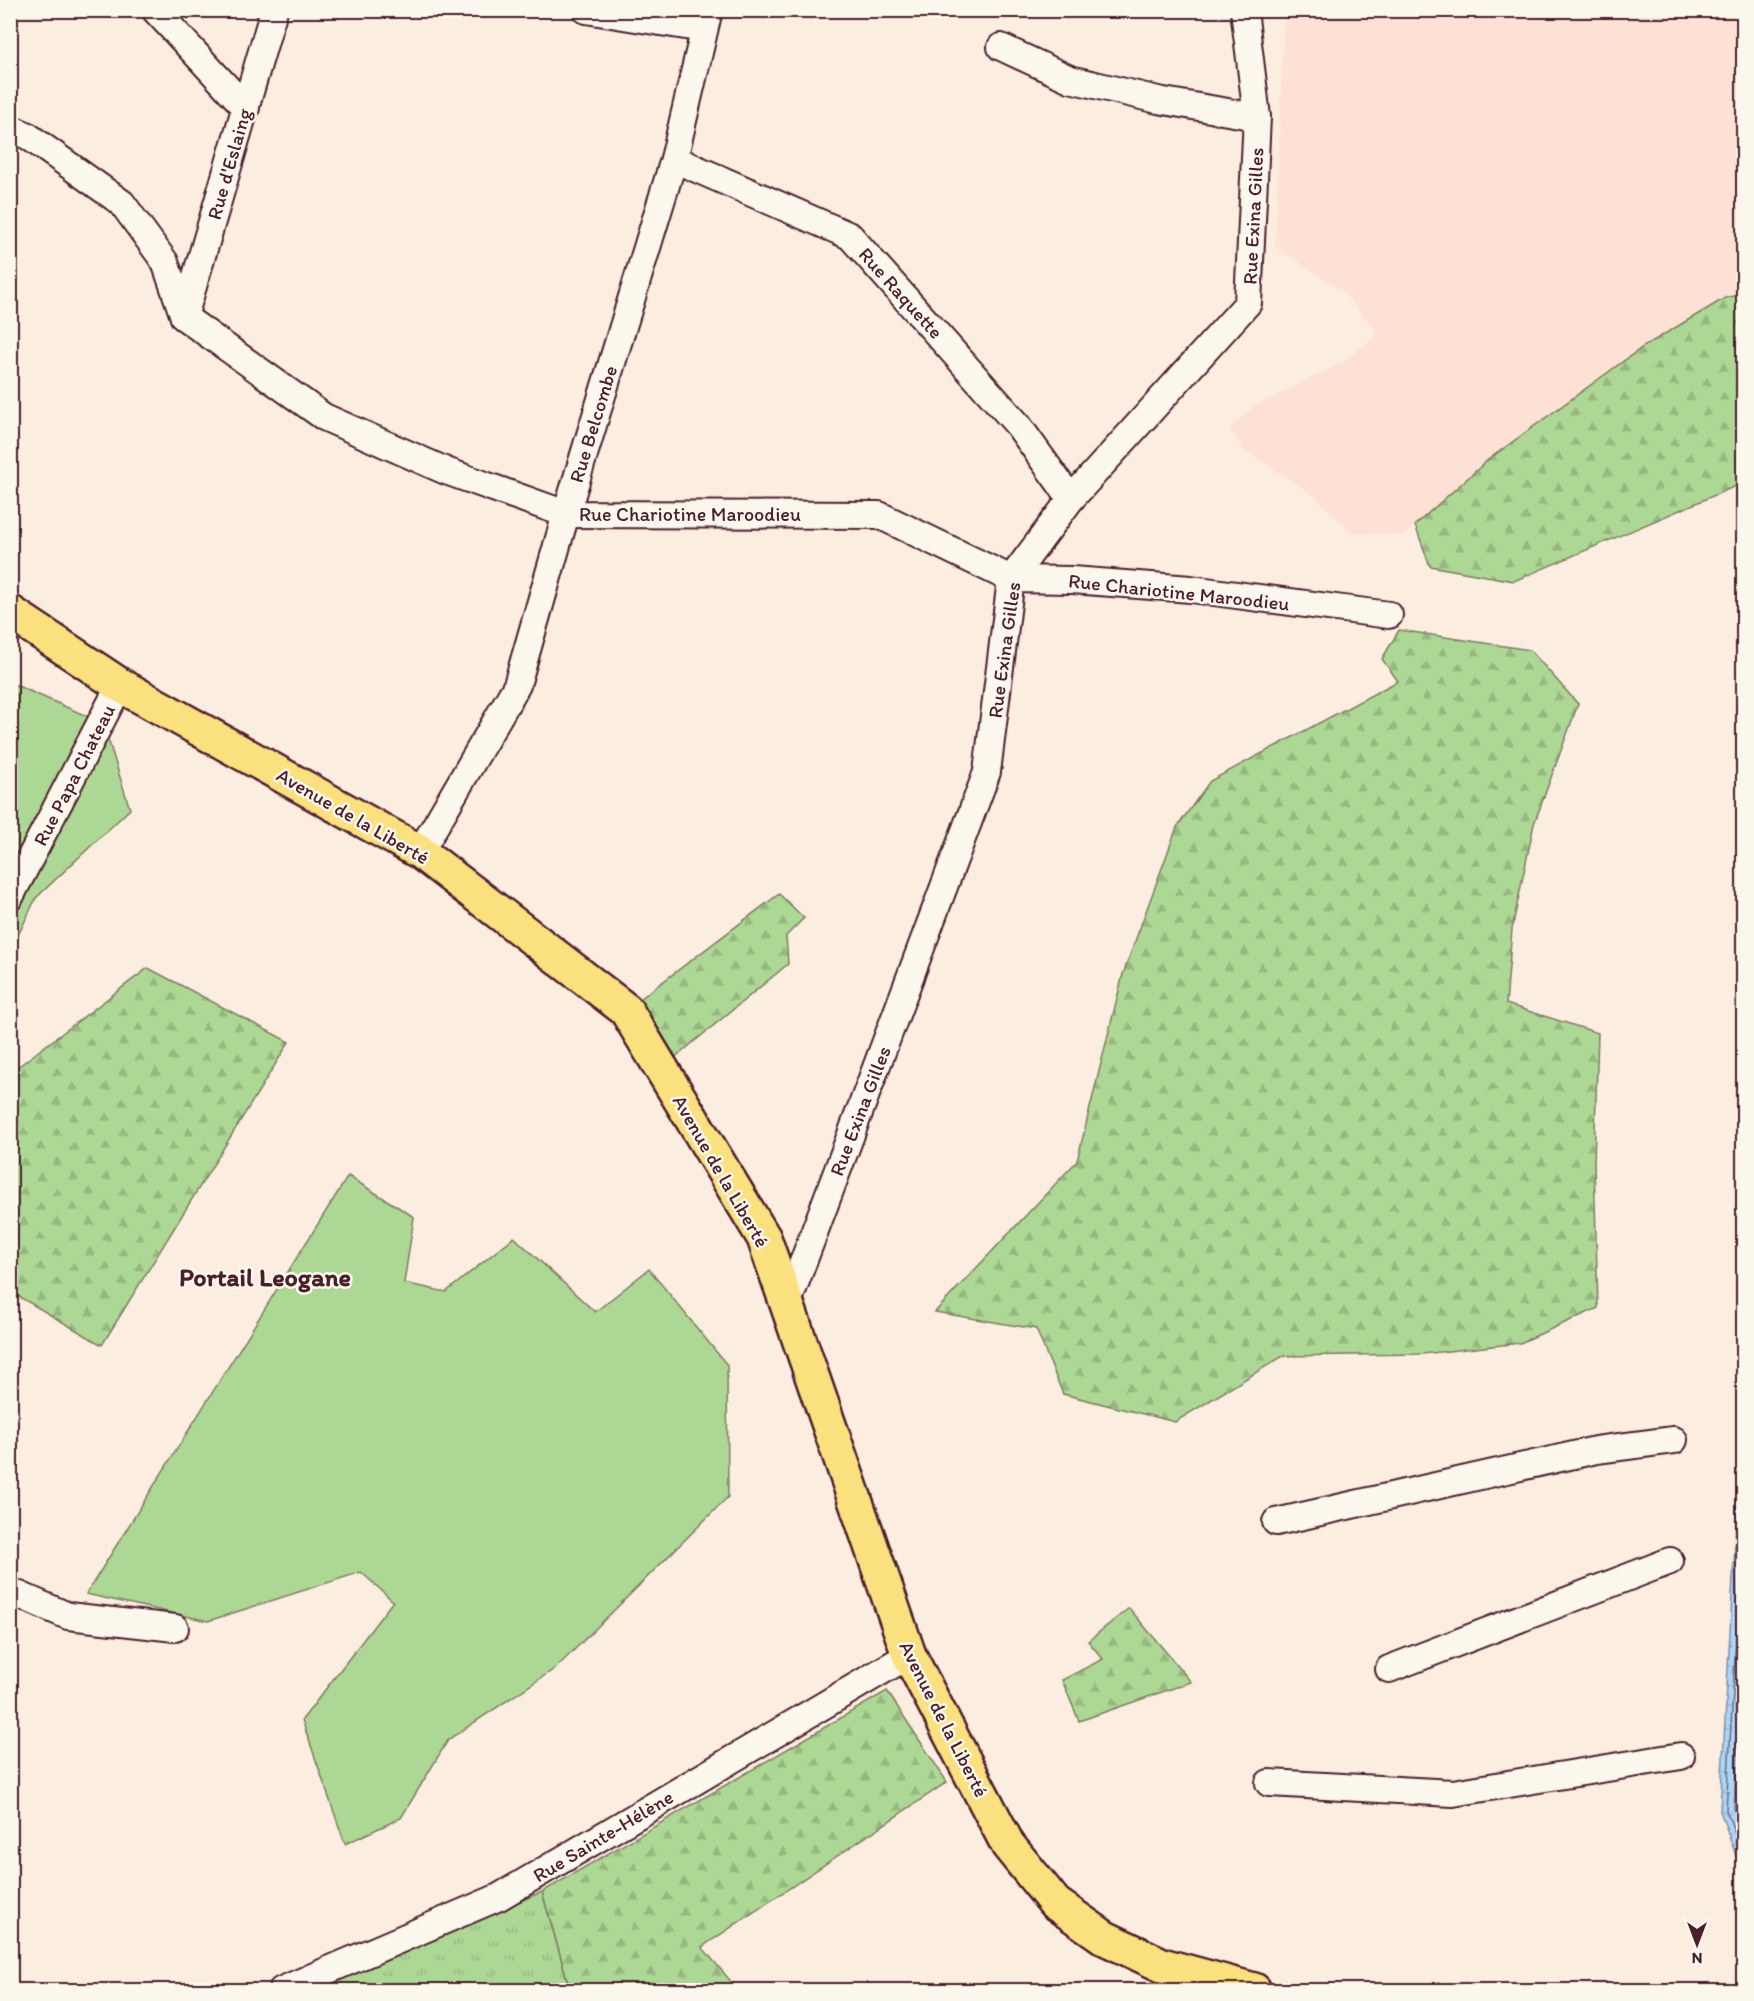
<svg xmlns="http://www.w3.org/2000/svg" width="1754" height="2001" viewBox="0 0 1754 2001" font-family="Itim,sans-serif">
<style>
.built{fill:#fde1d4}
.grass{fill:#add794;stroke:#7c7b60;stroke-width:1.5}
.forest{fill:url(#forest-firs);stroke:#7c7b60;stroke-width:1.5}
.park{fill:url(#park-tufts);stroke:#7c7b60;stroke-width:1.5}
.water{fill:url(#water-ripples);stroke:#848da5;stroke-width:1.5}
.lines{fill:none;stroke-linecap:round;stroke-linejoin:round}
.shore{stroke:#71687d;stroke-width:1.5}
.street-casing{stroke:#4a1f2b;stroke-width:30}
.primary-casing{stroke:#4a1f2b;stroke-width:38}
.street{stroke:#fbf7ec;stroke-width:26}
.primary{stroke:#fbe080;stroke-width:33}
.labels{text-anchor:middle;dominant-baseline:central;stroke-width:5;stroke-linejoin:round;paint-order:stroke}
.street-label{font-size:20px;fill:#4a1f2b;stroke:#fbf7ec}
.district-label{font-size:26px;font-weight:bold;fill:#4a1f2b;stroke:#fbf7ec}
</style>
<defs>
<pattern id="forest-firs" width="22" height="20" patternUnits="userSpaceOnUse" patternTransform="scale(1.5)"><rect width="22" height="20" fill="#add794"/><path d="M5 1l3.5 6h-7zM16 11l3.5 6h-7z" fill="#96b880"/></pattern>
<pattern id="park-tufts" width="24" height="20" patternUnits="userSpaceOnUse" patternTransform="scale(1.5)"><rect width="24" height="20" fill="#add794"/><path d="M3 7l-1-3M5 7V3M7 7l1-3M15 17l-1-3M17 17v-4M19 17l1-3" fill="none" stroke="#96b880"/></pattern>
<pattern id="water-ripples" width="26" height="14" patternUnits="userSpaceOnUse" patternTransform="scale(1.5)"><rect width="26" height="14" fill="#abd6f7"/><path d="M2 4q2-2 4 0t4 0M15 11q2-2 4 0t4 0" fill="none" stroke="#95b7d4"/></pattern>
</defs>
<rect width="100%" height="100%" fill="#fcede1"/>
<filter id="ink" filterUnits="userSpaceOnUse"><feTurbulence type="fractalNoise" baseFrequency=".0167" numOctaves="2"/><feDisplacementMap in="SourceGraphic" scale="12" xChannelSelector="R" yChannelSelector="G"/><feConvolveMatrix kernelMatrix="1 2 1 2 8 2 1 2 1" color-interpolation-filters="sRGB"/></filter>
<g filter="url(#ink)">
<!-- built -->
<path class="built" d="M1284,11H1743V294L1725,298L1643,347L1489,459L1403,536L1352,533L1313,495L1243,449L1229,429L1253,407L1343,362L1378,333L1339,288L1275,247Z"/>
<!-- grass -->
<g class="grass">
<path d="M11,683L103,723L130,809L36,898L11,950Z"/>
<path d="M348,1176L414,1217L404,1283L446,1292L514,1237L595,1312L649,1269L727,1365L728,1497L556,1668L448,1740L401,1818L345,1844L302,1720L393,1601L361,1572L208,1621L86,1594Z"/>
</g>
<!-- forest -->
<g class="forest">
<path d="M1743,294V483L1514,581L1430,566L1415,525L1489,459L1643,347L1725,298Z"/>
<path d="M1399,630L1530,650L1578,704L1534,824L1512,929L1506,1004L1598,1033L1594,1164L1598,1308L1520,1343L1422,1354L1283,1356L1175,1422L1063,1394L1036,1329L935,1312L1077,1161L1123,974L1177,827L1210,781L1398,681L1382,659Z"/>
<path d="M779,894L804,918L786,936L788,964L667,1064L632,1005Z"/>
<path d="M148,968L289,1042L102,1345L11,1292V1072Z"/>
<path d="M1129,1608L1191,1682L1079,1721L1062,1680L1103,1659L1088,1641Z"/>
<path d="M887,1691L947,1782L702,1947L738,1990H570L542,1892Z"/>
</g>
<!-- park -->
<path class="park" d="M542,1892L570,1990H305Z"/>
<!-- water -->
<path class="water" d="M1743,1399L1744,1875H1743L1720,1811Z"/>
<g class="lines">
<!-- shore -->
<g class="shore">
<path d="M1744,1506L1726,1810L1744,1857"/>
<path d="M1744,1639L1734,1809L1744,1836"/>
</g>
<defs>
<g id="street">
<path d="M155,10L246,108"/>
<path d="M586,10L704,29"/>
<path d="M1001,47L1070,79L1158,100L1257,117"/>
<path d="M10,128L28,136L122,203L165,262L184,317L324,417L446,471L566,514L879,515L1011,579L1072,580L1191,589L1389,615"/>
<path d="M674,159L850,236L1018,425L1071,499"/>
<path d="M184,317L274,10"/>
<path d="M420,852L517,685L566,514L674,159L709,10"/>
<path d="M10,897L120,685"/>
<path d="M787,1305L987,772L1011,579L1071,499L1248,303L1257,117L1244,10"/>
<path d="M1276,1522L1596,1450L1674,1440"/>
<path d="M10,1591L68,1616L175,1628"/>
<path d="M1389,1669L1670,1561"/>
<path d="M1269,1783L1453,1793L1681,1756"/>
<path d="M282,1990L499,1897L909,1655"/>
</g>
<path id="primary" d="M10,612L120,685L420,852L626,1010L764,1238L909,1655L1008,1845L1055,1903L1105,1938L1162,1965L1254,1990"/>
</defs>
<!-- street casing -->
<use href="#street" class="street-casing"/>
<!-- primary casing -->
<use href="#primary" class="primary-casing"/>
<!-- street -->
<use href="#street" class="street"/>
<!-- primary -->
<use href="#primary" class="primary"/>
</g>
</g>
<g class="labels">
<!-- street labels -->
<g class="street-label">
<text transform="translate(229 164) rotate(-74)">Rue d'Eslaing</text>
<text transform="translate(1253 216) rotate(-87)">Rue Exina Gilles</text>
<text transform="translate(901 293) rotate(48)">Rue Raquette</text>
<text transform="translate(593 424) rotate(-73)">Rue Belcombe</text>
<text x="690" y="514">Rue Chariotine Maroodieu</text>
<text transform="translate(1179 592) rotate(6)">Rue Chariotine Maroodieu</text>
<text transform="translate(1004 650) rotate(-82)">Rue Exina Gilles</text>
<text transform="translate(74 775) rotate(-63)">Rue Papa Chateau</text>
<text transform="translate(353 816) rotate(30)">Avenue de la Liberté</text>
<text transform="translate(860 1111) rotate(-69)">Rue Exina Gilles</text>
<text transform="translate(721 1171) rotate(60)">Avenue de la Liberté</text>
<text transform="translate(944 1719) rotate(63)">Avenue de la Liberté</text>
<text transform="translate(603 1836) rotate(-31)">Rue Sainte-Hélène</text>
</g>
<!-- district labels -->
<g class="district-label">
<text x="265" y="1277">Portail Leogane</text>
</g>
</g>
<!-- margin -->
<rect width="1754" height="2001" fill="none" stroke="#fbf7ec" stroke-width="36"/>
<rect x="18" y="18" width="1718" height="1965" fill="none" stroke="#4a1f2b" stroke-width="2" filter="url(#ink)"/>
<!-- north arrow -->
<g transform="translate(1697 1944) rotate(180)" stroke="#fbf7ec" stroke-width="4.5" paint-order="stroke">
<path d="M0-4.5L10 22L0 15L-10 22Z" fill="#4a1f2b"/>
<text y="-9" font-size="16" font-weight="bold" text-anchor="middle" fill="#4a1f2b">N</text>
</g>
</svg>
